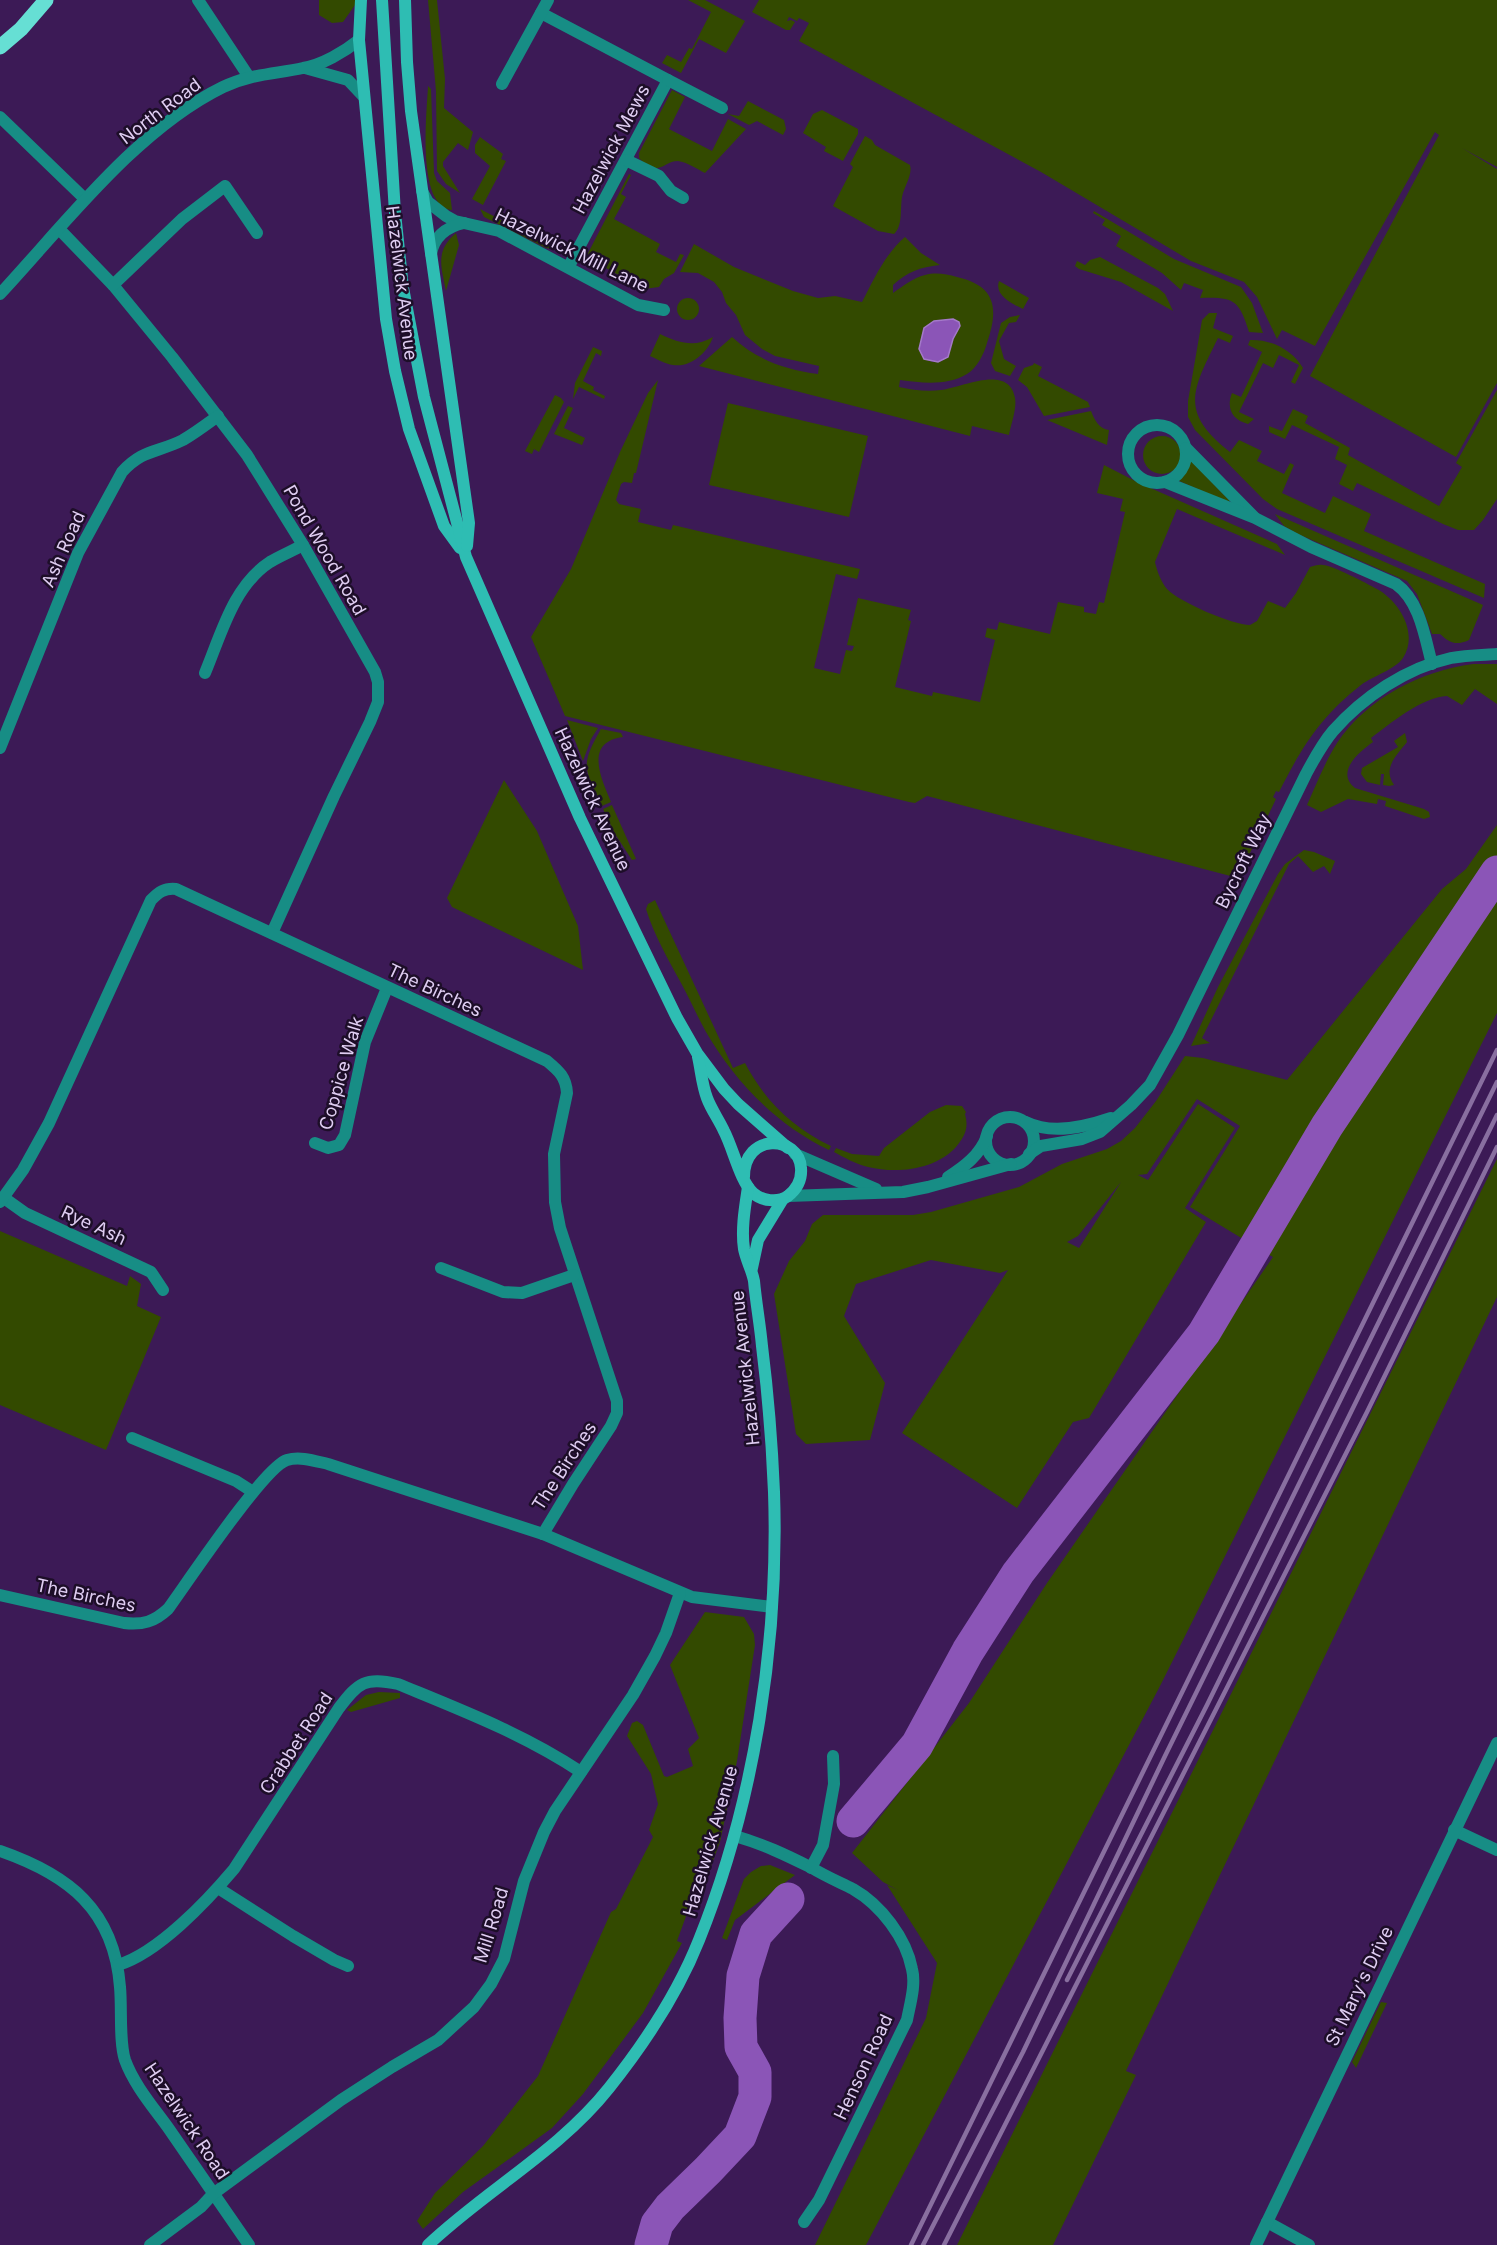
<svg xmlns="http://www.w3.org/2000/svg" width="1497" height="2245" viewBox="0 0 1497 2245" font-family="Inter,sans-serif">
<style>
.green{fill:#334a00;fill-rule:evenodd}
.water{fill:#8b55b7;stroke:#a479c9;stroke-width:1.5}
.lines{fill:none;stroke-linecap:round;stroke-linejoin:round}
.river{stroke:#8b55b7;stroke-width:33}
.street{stroke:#178d85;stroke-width:12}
.secondary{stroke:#2ebdb3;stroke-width:12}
.primary{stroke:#66dfd4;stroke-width:15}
.rail{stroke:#896fa0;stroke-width:4.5}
.labels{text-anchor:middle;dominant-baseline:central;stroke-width:5;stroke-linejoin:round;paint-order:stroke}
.street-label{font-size:18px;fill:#dfcdf2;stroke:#1d0e28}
</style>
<rect width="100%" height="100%" fill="#3c1a56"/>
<!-- green -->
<g class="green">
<path d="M319,0H355V5L343,22L332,23L319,15Z"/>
<path d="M428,0H437L445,79L444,108L473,132L468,150L458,143L443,162V166L460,193L446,184L437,171L436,91Z"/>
<path d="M688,0H705L745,21L726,53L699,39L681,73L662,63L667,55L681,62L689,48L692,49L694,45L711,12Z"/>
<path d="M759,0H1497V167L1462,148L1497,169V383L1456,457L1310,376L1439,135L1435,132L1315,346L1282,330L1277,339L1257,297L1244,282L1191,261L1041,172L799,41L809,23L799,18L797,21L789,17L787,21L791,20L795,22L790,30H786L752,12Z"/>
<path d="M428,86L431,89L434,173L437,181L450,193L452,210C416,207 427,111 428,86Z"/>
<path d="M672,90L685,97L669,129L712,151L728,119L746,129L705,173C697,169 687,162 678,161C663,161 659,179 639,158V153Z"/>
<path d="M748,101L784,120L786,129L783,135L757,121L749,125L728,114L739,116Z"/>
<path d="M822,110L858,129V134L843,161L824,151L826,147L803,133L813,114Z"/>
<path d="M865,136L872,140L875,145L910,165C913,174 904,187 902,197C900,209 903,226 894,234L878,231L833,206L853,167L850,164Z"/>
<path d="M480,137L503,154L501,159L506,161L483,205L472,199L490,166L475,153V145Z"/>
<path d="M629,174L631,175L621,194L626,197L614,219L660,244L656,252L676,262L680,254L684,255L674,273L664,279L659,287L644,289L586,257Z"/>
<path d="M480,209L560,250L546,248L484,217Z"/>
<path d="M1094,211L1174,259L1241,287L1252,303L1263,333L1249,332C1239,299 1233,297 1200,298L1203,290L1184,283L1181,290L1162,273L1116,246L1121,236L1102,225L1105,220L1093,213Z"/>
<path d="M456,233L459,245L446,291C441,266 435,251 456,233Z"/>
<path d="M905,237L921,253L940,265C920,267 907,272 893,285V293C903,286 913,278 925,275C936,272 946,274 957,277C996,286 999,308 987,343C984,354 977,368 967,374C947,386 922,383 900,380L899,387C913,390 927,392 941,390C961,388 1009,363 1015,398C1017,409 1011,424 1009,435L972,426L970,436L699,366L732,337C757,360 784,369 818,374L819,366L775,356L762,349L745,335L736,315L726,303L722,292L714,282L698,273L680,272L694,244L734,267L793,291L818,298L835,296L862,302C874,279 885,254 905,237ZM953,319L957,332L942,361L933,362L924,359L919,349L924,328L934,321Z"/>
<path d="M1100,257L1158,288L1165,294L1173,311L1121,282L1079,269L1075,266L1077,261L1085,265L1090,260Z"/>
<path d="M999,281L1029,298L1023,309C1012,304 994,295 999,281Z"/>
<circle cx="688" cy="309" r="11"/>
<path d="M1209,313H1217L1213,328L1233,336L1230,343L1218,338C1193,389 1178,412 1230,452L1239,440L1262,451L1257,461L1284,474L1290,463L1294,465L1282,493L1325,513L1333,496L1371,514L1364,531L1485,584L1484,598L1277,509L1263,499L1195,430L1188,417V401L1202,320Z"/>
<path d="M1020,315L1016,322L1009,323L999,341L1004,359L1016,366L1010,376L995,371L991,363L1001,323L1010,317Z"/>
<path d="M660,334C679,343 695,348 713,337C708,352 691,368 673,365C665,364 657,359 650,356Z"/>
<path d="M1250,340C1271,339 1292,350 1303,368L1295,384L1291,382L1299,365L1279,355L1273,368L1263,363L1239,412L1254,419L1248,424C1232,420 1226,408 1232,393L1241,397L1262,352L1248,345Z"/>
<path d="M593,347L602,351L601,356L596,353L583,381L594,387L593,390L605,396L604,399L579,387L573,399L575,383Z"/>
<path d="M1034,363L1042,367L1038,376L1088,402L1090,407L1044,416L1027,387L1018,380L1024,368L1033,365Z"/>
<path d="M658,380L636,473H634L632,483L624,482L621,484L616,500L619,504L641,509L638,522L671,530L673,525L860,569L857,579L836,574L814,668L840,674L846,650L852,651L854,646L847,645L858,598L911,610L908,620L911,621L895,687L932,696L933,692L980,702L995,640L985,637L987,628L997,630L999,622L1050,634L1058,602L1084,607V612L1096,614L1099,602L1104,603L1125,512L1120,511L1123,499L1097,493L1104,465L1137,482L1277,544L1285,555L1177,509L1155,562C1157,571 1161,582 1167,589C1179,602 1233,625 1250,625L1257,621L1268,601L1285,608L1296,593L1310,567C1314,566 1319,564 1323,565C1334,566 1366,583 1377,589C1399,601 1419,633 1403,658C1396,669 1373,676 1361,685C1320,717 1302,747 1279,792L1276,791L1273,797L1276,799L1238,878L927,796L915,803L909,802L565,716L531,637L571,569L620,452L648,393Z"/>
<path d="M1497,390V499L1483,520L1474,530H1458L1443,524L1357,483L1353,491L1339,484L1347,465L1335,459L1339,447L1292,425L1285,439L1269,432V426L1282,431L1293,409L1308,416L1305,423L1350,448L1348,455L1439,506L1462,467L1456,463Z"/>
<path d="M555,395L561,398L564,402L539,452L534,449L532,454L525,451Z"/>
<path d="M728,403L868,436L849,517L709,485Z"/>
<path d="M568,406L573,408L564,428L585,438L582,445L554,434Z"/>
<path d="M1091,411C1094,419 1099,429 1109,430L1107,445L1047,420Z"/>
<circle cx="1162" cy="455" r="19"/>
<path d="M1190,460L1230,501L1227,502L1177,480L1185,472Z"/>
<path d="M1275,514L1483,605L1469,640C1456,646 1450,643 1440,634H1432L1417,594L1407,581L1298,534L1284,526Z"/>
<path d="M1473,664H1497V704L1475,689L1462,705L1447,696C1422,697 1391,723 1371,738L1373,742C1359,752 1335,772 1355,788L1424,809L1429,812L1430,817L1424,819L1385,806L1386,801L1378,799L1377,804L1348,799L1321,812L1307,805C1316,785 1325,762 1337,743C1367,698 1421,671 1473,664Z"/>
<path d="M567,720L598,728L591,739L583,761Z"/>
<path d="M601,729L621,733L623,737C583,742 602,780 611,802L602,806C585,769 579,767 601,729Z"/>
<path d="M1405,733L1407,742C1397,755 1382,768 1394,785L1389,786L1383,785L1384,774H1381L1380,785L1367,782L1361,774L1362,768L1398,747L1394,741Z"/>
<path d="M504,780L537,831L578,926L583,970L452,907L447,898Z"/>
<path d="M612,805L636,859L632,860L615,834L603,809Z"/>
<path d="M1497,825V1013L1159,1688L866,2245H815L926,2018L937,1963L887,1885L898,1890L883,1882L852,1853L969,1703L1047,1583L1273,1257L1190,1207L1240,1126L1197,1099L1147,1174L1138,1175L1148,1180L1198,1104L1235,1128L1185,1208L1206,1222L1089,1418L1073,1422L1017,1508L902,1433L1008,1270L1000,1273L931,1260L856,1284L844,1316L885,1383L870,1440L806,1444L796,1434L774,1294L789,1261L805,1241L812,1224L823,1215H913L931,1212L1019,1187L1062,1164L1107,1149L1121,1141L1135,1128L1156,1101L1185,1056L1203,1058L1287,1080L1442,889L1466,869ZM1121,1182L1079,1248L1067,1242L1078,1236Z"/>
<path d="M1304,850L1314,852L1335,861L1330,874L1324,866L1313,872L1298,856L1289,864L1202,1038L1210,1043L1191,1046L1218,987L1278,874L1285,864Z"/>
<path d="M655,900L733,1068L745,1063C765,1101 792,1127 831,1146L829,1150C777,1125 735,1082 706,1032C697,1016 690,999 681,983C668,959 654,935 646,909L648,904Z"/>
<path d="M946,1105L962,1106L966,1112L965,1114C969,1128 965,1136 956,1147C935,1170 897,1174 868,1167C856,1164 845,1158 834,1152L836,1148L852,1154L879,1156L884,1148L930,1112Z"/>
<path d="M1497,1159V1297L1126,2071L1136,2075L1053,2245H957Z"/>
<path d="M0,1231L127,1286L130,1276L141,1284L137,1306L161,1317L106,1450L0,1405Z"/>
<path d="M705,1612L744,1617L754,1634L755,1645L737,1761L720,1842L707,1877L696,1889L677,1941L682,1943L643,2013L583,2094L552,2128L463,2192L423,2229L417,2221L435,2193L483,2146L538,2076L611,1912L616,1909L653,1837L649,1830L658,1804L651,1774L627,1736L632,1723L637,1721L643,1725L664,1776L667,1777L693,1766L688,1749L699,1738L670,1665Z"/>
<path d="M379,1692L400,1693V1698L351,1712L347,1710L366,1695Z"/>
<path d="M761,1866L770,1865L795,1875L735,1920L727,1940L722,1938L744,1879L751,1872Z"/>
<path d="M1381,2002L1387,2003L1356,2068L1352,2062Z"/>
</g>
<!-- water -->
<path class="water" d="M953,319L959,322L960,326L953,339L948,357L938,362L924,359L919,349L924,328L934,321Z"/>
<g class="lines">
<!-- river -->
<g class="river">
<path d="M853,1821L917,1745L968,1651L1018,1573L1204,1333L1327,1126L1497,872"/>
<path d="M651,2245L657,2224L670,2207L708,2170L740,2136L755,2097V2072L741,2047L740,2018L743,1976L756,1934L788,1899"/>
</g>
<!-- street -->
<g class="street">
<path d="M198,0L249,77"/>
<path d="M541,13L668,80L569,266"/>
<path d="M305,68L348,80L364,97"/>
<path d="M668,80L722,108"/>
<path d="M502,84L548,0"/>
<path d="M0,117L85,199"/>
<path d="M626,160L659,176L671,191L683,198"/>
<path d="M422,191L428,202L446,216L455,221L499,231L638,305L664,310"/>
<path d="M60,230L113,285L172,357L247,455L303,545L375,672L378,682V702L370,722L334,796L272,933"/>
<path d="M431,254C434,237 446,227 464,223"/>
<path d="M113,285L182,219L225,186L257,233"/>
<path d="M0,294C65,224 137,129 223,87C250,74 275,74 303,68C322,65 344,52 359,40"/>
<circle cx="1157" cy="454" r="29"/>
<path d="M1186,448L1254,517"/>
<path d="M1165,482L1255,518L1311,547L1396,584C1420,601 1425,638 1432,664"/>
<path d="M205,673C221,635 233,586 270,562C280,556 292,551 303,545"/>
<path d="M0,748L78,553L122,472C143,449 157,453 183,440C195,433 207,424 218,416"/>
<circle cx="1010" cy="1141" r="24"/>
<path d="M1026,1122C1052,1135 1085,1127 1111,1118"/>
<path d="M315,1143L328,1148L339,1145L345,1135L365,1042L387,988"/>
<path d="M795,1154L876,1189"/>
<path d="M1029,1154L1041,1146L1082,1139L1100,1132L1131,1105L1150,1085L1178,1035L1306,774C1314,759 1322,744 1333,731C1363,697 1406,668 1451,658C1466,655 1482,655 1497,654"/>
<path d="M948,1177C964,1167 980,1155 987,1136"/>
<path d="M788,1196L903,1192L928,1187L1011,1164"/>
<path d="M4,1198L25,1213L151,1272L163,1290"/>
<path d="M0,1202L23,1170L49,1123L151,900C159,892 164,888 176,889L547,1061C559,1071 566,1077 567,1093L554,1154L555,1202L560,1228L617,1401V1413L611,1426L573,1484L543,1534"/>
<path d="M441,1268L503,1292L522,1293L574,1275"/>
<path d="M132,1438L236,1481L253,1492"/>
<path d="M0,1595L124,1623C143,1625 154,1622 168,1609C187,1583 264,1467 287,1460C300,1456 315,1461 328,1464L543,1534L692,1597L772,1607"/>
<path d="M1454,1830L1497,1850"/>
<path d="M735,1836C763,1844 786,1855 812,1868C825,1876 839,1882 853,1889C881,1905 906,1938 912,1969C916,1985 910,2004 907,2020L819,2200L804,2222"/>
<path d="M0,1851C69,1875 114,1910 120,1987C122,2008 119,2042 125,2060C134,2085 154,2108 169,2129C196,2168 222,2206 249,2245"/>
<path d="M811,1868L823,1845L834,1784L833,1756"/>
<path d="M218,1888L293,1936L334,1960L348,1966"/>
<path d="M118,1965C158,1953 207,1901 234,1869L339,1708C359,1682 365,1677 398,1684C461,1710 524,1734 581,1772"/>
<path d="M1267,2222L1309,2245"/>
<path d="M150,2245L201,2207L213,2194L341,2100L392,2067L438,2040L474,2007L491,1984L504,1959L524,1881L544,1832L555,1811L633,1695L655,1656L666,1633L680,1593"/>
<path d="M1256,2245L1497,1743"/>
</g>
<!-- secondary -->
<g class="secondary">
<path d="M361,0L359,40L386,319L395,371L409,429L444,526L460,548"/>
<path d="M382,0L395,213L403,288L424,397L466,557L580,818L677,1018L697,1053L724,1089L738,1104L788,1148"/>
<path d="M405,0L407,62L411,111L469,523L467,546"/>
<path d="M698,1057C701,1070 702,1085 707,1098C711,1109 719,1120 724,1131C733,1148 740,1181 753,1193C762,1201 778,1203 788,1196C797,1189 802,1180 801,1168C799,1135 744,1132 744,1177"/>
<path d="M752,1268L758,1240L783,1199"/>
<path d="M428,2245C486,2190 559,2151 609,2088C644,2044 678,1993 699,1940C755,1801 779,1641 774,1492C772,1443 768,1394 762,1346C760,1324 756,1303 754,1281C752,1270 746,1260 744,1249C741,1229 745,1207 748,1187"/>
</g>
<!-- primary -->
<path class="primary" d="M0,47L21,29L46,0"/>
<!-- rail -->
<g class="rail">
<path d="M1067,1980L1207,1705L1497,1115"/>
<path d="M911,2245L1497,1050"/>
<path d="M923,2245L1023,2052L1165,1756L1497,1082"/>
<path d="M944,2245L1367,1412L1497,1147"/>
</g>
</g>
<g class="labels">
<!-- street labels -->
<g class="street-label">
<text transform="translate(160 111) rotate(-37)">North Road</text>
<text transform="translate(611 149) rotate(-62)">Hazelwick Mews</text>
<text transform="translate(572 250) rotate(26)">Hazelwick Mill Lane</text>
<text transform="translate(402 283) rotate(83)">Hazelwick Avenue</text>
<text transform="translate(63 549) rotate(-66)">Ash Road</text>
<text transform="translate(325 550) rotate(60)">Pond Wood Road</text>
<text transform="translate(593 799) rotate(65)">Hazelwick Avenue</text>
<text transform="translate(1243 861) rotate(-64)">Bycroft Way</text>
<text transform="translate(435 990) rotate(25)">The Birches</text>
<text transform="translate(341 1073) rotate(-74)">Coppice Walk</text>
<text transform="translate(94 1225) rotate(25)">Rye Ash</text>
<text transform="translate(745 1368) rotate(-96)">Hazelwick Avenue</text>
<text transform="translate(564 1466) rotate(-57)">The Birches</text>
<text transform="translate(86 1595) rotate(12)">The Birches</text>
<text transform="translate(296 1743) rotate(-57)">Crabbet Road</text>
<text transform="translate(710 1841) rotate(-74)">Hazelwick Avenue</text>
<text transform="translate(491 1925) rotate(-73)">Mill Road</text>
<text transform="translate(1359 1986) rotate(-64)">St Mary's Drive</text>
<text transform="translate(863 2067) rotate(-65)">Henson Road</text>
<text transform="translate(187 2121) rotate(56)">Hazelwick Road</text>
</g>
</g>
</svg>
